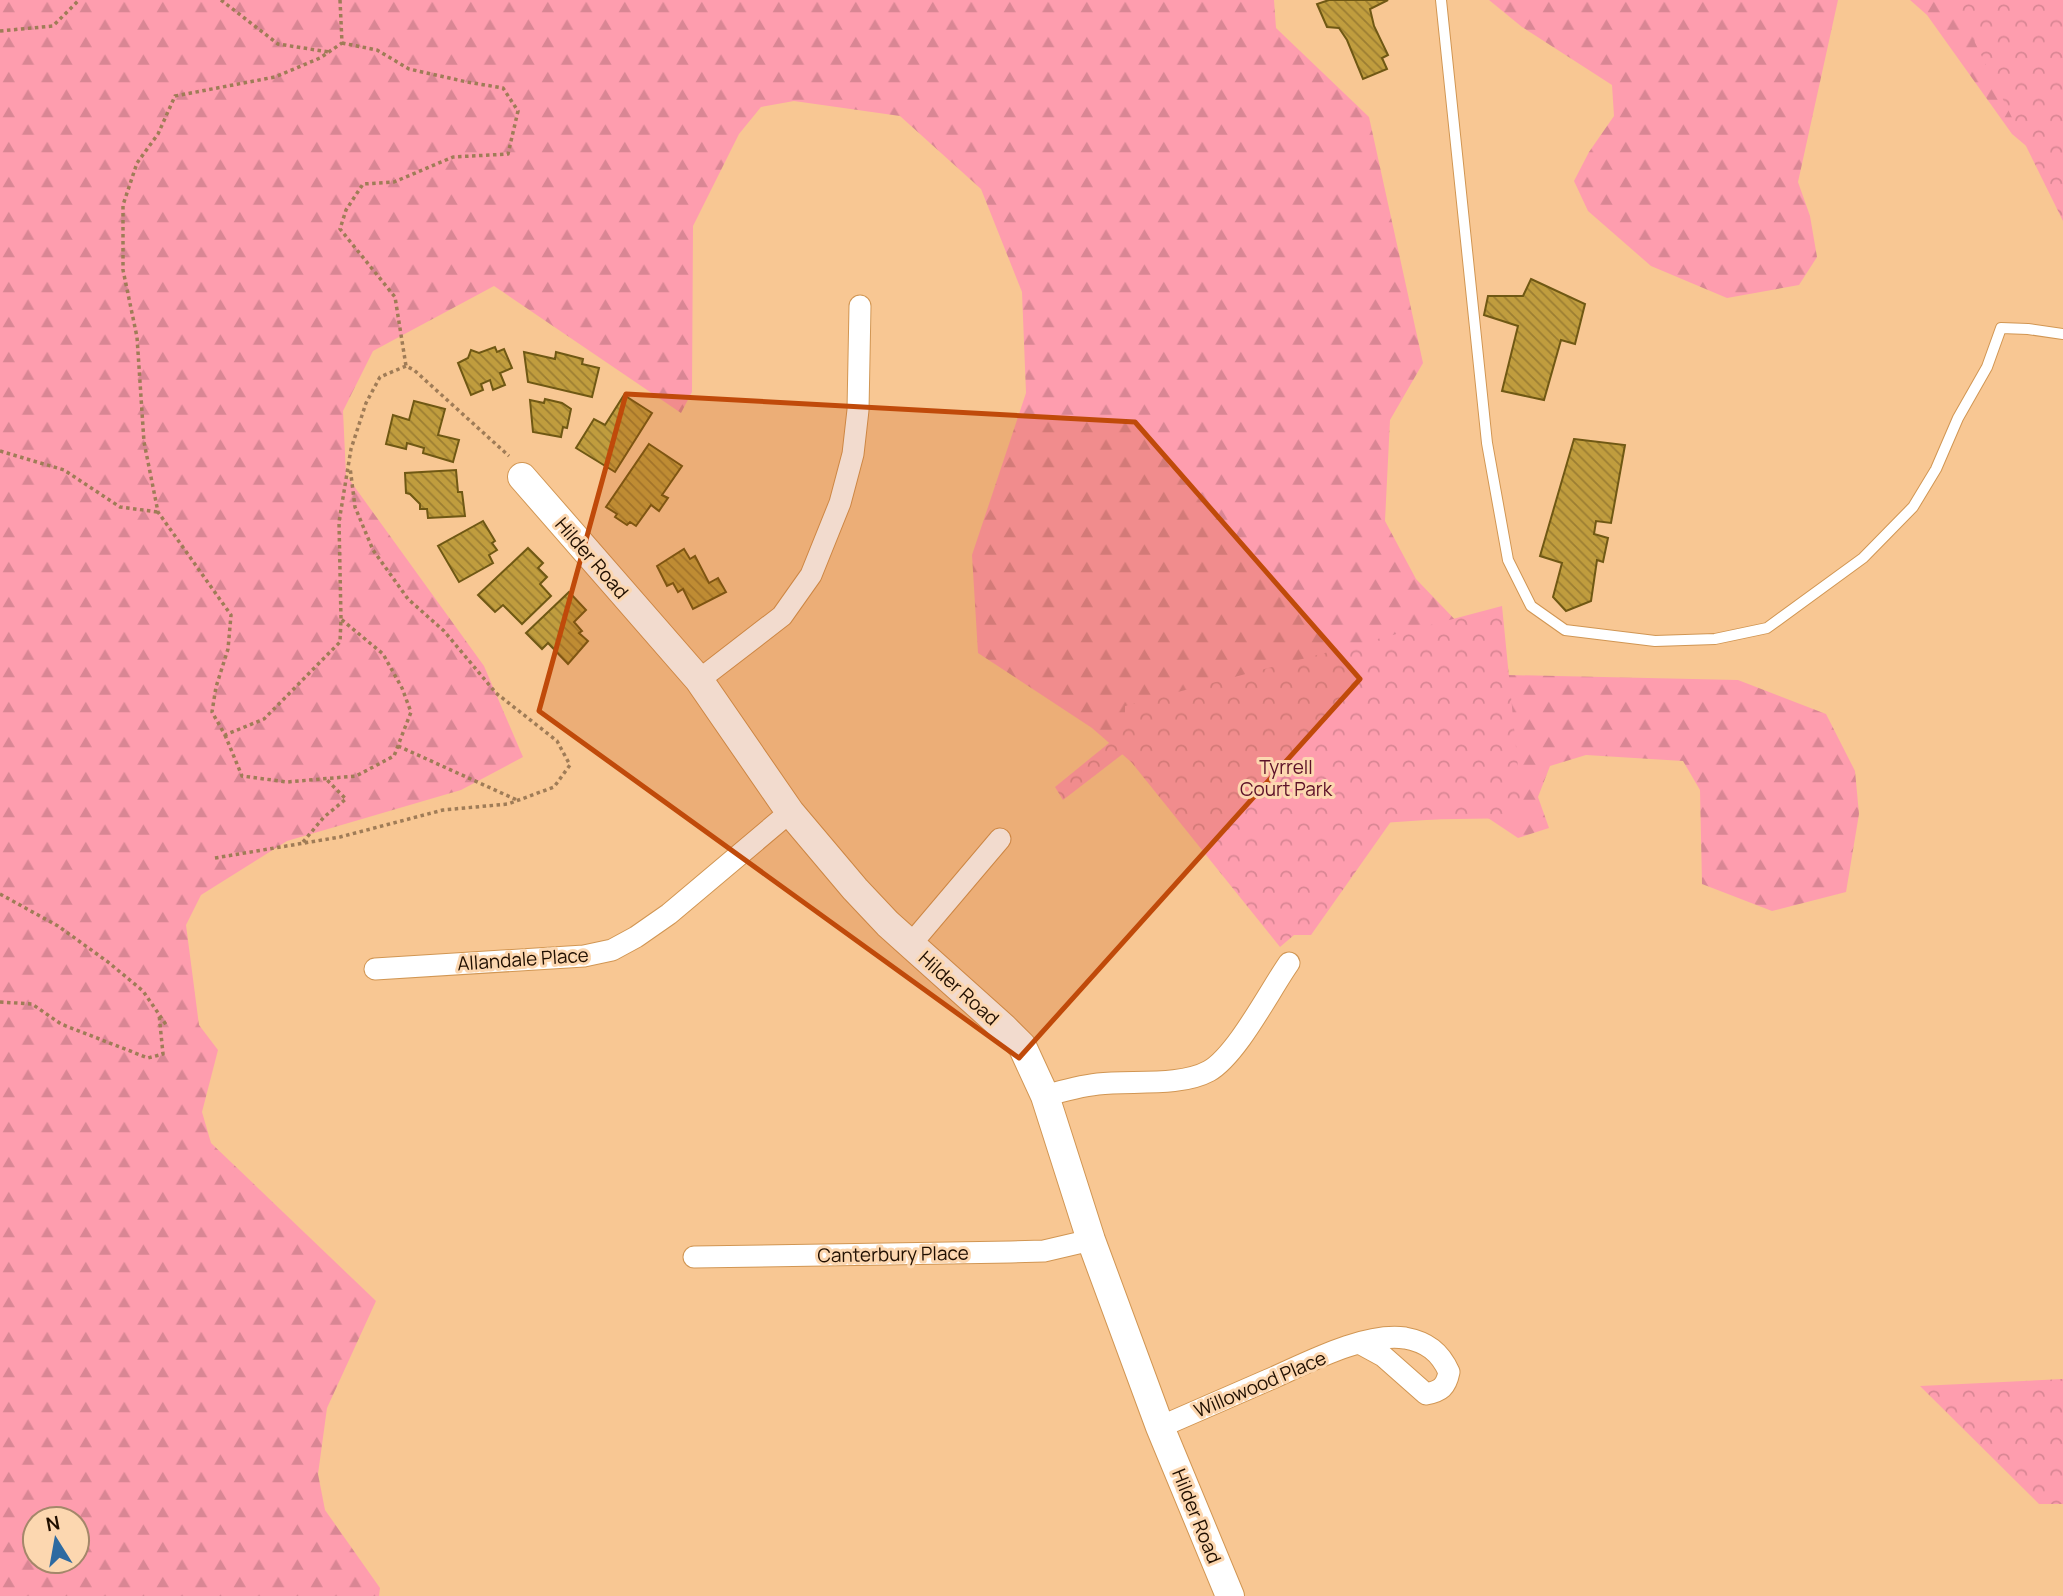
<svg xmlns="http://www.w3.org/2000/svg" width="2063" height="1596" viewBox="0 0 2063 1596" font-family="Manrope,sans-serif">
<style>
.forest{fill:url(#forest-firs);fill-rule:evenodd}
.park{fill:url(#park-crowns)}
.building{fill:url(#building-back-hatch);stroke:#6f5814;stroke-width:2}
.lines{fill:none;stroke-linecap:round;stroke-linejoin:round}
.service-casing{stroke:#d19653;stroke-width:12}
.minor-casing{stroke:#d19653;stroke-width:23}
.tertiary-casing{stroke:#d19653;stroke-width:30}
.path{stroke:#9f7c57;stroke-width:3.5;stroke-dasharray:3.5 3.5;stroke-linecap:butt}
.service{stroke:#fff;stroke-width:10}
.minor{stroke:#fff;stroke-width:21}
.tertiary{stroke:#fff;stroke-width:28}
.marked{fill:#c04a0a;fill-opacity:0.2;stroke:#c04a0a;stroke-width:5;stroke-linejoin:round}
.labels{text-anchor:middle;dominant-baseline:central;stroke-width:6;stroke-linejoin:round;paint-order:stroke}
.street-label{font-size:19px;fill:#200f00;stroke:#fcd7b0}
.park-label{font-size:19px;fill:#5c1128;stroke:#fcd7b0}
</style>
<defs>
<pattern id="forest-firs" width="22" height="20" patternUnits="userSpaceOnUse" patternTransform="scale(1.75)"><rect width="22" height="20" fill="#fe9dae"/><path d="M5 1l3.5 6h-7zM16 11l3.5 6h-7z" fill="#d98694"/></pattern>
<pattern id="park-crowns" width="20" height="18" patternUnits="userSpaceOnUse" patternTransform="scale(1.75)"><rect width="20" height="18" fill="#fe9dae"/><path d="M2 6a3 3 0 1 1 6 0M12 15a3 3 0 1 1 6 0" fill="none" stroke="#d98694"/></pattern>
<pattern id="building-back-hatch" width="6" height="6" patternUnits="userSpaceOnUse" patternTransform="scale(1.75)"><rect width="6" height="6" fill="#c09d3e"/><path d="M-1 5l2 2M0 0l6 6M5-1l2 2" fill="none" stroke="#9c7e32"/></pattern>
</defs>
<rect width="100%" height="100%" fill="#f8c793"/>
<!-- forest -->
<g class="forest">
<path d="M0,0H1274L1276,28L1369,117L1423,363L1390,420L1385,521L1416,579L1508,675L1738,680L1826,714L1855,771L1859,814L1846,892L1772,911L1702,884L1700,790L1683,761L1586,755L1550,766L1538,797L1549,828L1518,838L1485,816L1382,823L1252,867L1092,728L978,653L972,555L1026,393L1022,292L981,189L900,116L794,101L761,107L739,134L693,226L692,392L681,413L494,286L373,351L343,411L346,475L484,666L523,757L461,790L287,841L201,895L186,925L199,1025L218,1050L202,1112L211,1143L376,1301L327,1408L318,1474L325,1510L380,1588L379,1596H0ZM35,1519H77V1561H35Z"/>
<path d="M1489,0H1838L1798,182L1810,216L1817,257L1799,285L1727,298L1651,266L1588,211L1574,181L1589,152L1614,116L1612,85L1522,27Z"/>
<path d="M1910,0H2063V177L2012,134L1927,15Z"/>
</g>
<!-- park -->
<g class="park">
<path d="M1954,0H2063V221Z"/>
<path d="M1502,606L1523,818L1392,820L1311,935H1294L1280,947L1124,753L1063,800L1055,787L1125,730V706Z"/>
<path d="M2063,1379V1504H2039L1920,1386Z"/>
</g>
<!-- building -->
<g class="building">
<path d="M1329,0H1388L1370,9L1374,26L1388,55L1382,58L1387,69L1363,79L1347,40L1339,28L1327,27L1317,4Z"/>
<path d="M1531,279L1585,304L1575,344L1561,340L1544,400L1502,391L1518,326L1484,315L1488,296H1523Z"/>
<path d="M495,347L497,352L504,349L512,368L500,373L505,385L493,390L490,380L481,384L483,390L471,395L458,363L468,358L471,350L479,353Z"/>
<path d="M524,352L555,359L556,352L583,359L582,364L599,368L592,397L528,382Z"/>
<path d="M624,395L652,413L615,472L576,448L594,419L605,425Z"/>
<path d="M545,399L562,403L571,409L567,428L563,427L561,437L533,432L530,400L544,403Z"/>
<path d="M414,401L445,409L438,435L459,440L453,462L423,453L424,448L407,443L406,449L386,444L393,415L409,420Z"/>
<path d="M1574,439L1625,445L1611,523L1596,521L1594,534L1608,538L1603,562L1597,560L1591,601L1566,611L1553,597L1562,563L1540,556Z"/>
<path d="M649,444L682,466L662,495L668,498L659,511L651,505L636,526L630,522L627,525L615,517L617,514L606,507Z"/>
<path d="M456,470L458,492H462L465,516L428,518L427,509H420V504L410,494L406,493L405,473Z"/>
<path d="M483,521L495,541L492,543L497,550L489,555L493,563L459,582L438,546Z"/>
<path d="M528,548L543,563L538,568L547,577L540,584L551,596L522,624L503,605L495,612L478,595Z"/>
<path d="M684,549L690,559L695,556L709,583L718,578L726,592L693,609L683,589L678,592L673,583L667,586L657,566Z"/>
<path d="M569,592L586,610L574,622L582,631L579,633L588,641L568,664L548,643L542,649L526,633Z"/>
</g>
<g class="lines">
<defs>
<path id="service" d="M1441,0L1487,443L1508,560L1531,606L1565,630L1655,641L1715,639L1767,628L1863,558L1913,507L1936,469L1958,418L1987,367L2001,328L2028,329L2063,334"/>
<g id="minor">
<path d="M699,680L782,616L811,575L840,503L853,454L858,410L860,306"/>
<path d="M911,944L1000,839"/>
<path d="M375,969L584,956L612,950L636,937L669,914L790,812"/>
<path d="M1045,1096C1062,1091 1080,1086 1098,1084C1130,1080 1180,1087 1209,1071C1237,1055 1270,990 1289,963"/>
<path d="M694,1257L1011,1252L1044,1251L1091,1240"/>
<path d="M1160,1427C1196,1411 1232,1396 1268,1380C1305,1364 1364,1332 1405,1338C1427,1342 1440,1352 1449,1372C1446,1387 1441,1391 1426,1394L1383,1356L1361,1344"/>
</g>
<path id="tertiary" d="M522,477L699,680L790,812L855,889L888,924L1004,1028L1022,1046L1045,1096L1091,1240L1160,1427L1230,1596"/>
</defs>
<!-- service casing -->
<use href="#service" class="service-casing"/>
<!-- minor casing -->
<use href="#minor" class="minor-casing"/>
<!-- tertiary casing -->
<use href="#tertiary" class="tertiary-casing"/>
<!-- path -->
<g class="path">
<path d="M221,0L278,44L329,52"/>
<path d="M340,0L342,43L320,58L275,77L175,96L158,134L137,163L123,205V270L137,337L144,442L158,512L231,615L228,649L216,687L212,712L225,735L264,719L340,642L341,619L339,522L351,449L366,403L380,377L406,366"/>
<path d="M0,31L53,26L79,0"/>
<path d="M342,43L377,50L409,69L467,82L503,88L518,111L508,154L453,157L394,182L363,184L346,210L340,229L395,297L406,366L414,370L509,456"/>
<path d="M0,451L64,470L120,507L158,512"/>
<path d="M225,735L242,776L287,782L356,776L394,756L411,712L402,688L383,654L341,619"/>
<path d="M398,746L517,800"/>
<path d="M303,842L324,817L346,799L327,780"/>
<path d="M215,858L340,837L443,810L508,804L554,787L570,765L557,741L496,693L444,631L408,599L373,550L355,507L350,467"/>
<path d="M0,894L58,926L108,962L143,991L167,1026"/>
<path d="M0,1002L32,1004L61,1024L148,1058L163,1054L159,1014"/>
</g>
<!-- service -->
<use href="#service" class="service"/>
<!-- minor -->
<use href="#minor" class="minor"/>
<!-- tertiary -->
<use href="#tertiary" class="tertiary"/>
</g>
<!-- marked area -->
<path class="marked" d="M626,394L1135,422L1360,679L1019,1058L539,711Z"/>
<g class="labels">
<!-- street labels -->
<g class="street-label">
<text transform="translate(592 558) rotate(49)">Hilder Road</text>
<text transform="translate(523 959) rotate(-4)">Allandale Place</text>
<text transform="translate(959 988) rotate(42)">Hilder Road</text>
<text transform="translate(893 1254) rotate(-1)">Canterbury Place</text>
<text transform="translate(1260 1384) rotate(-23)">Willowood Place</text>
<text transform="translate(1197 1516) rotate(68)">Hilder Road</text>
</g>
<!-- park labels -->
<g class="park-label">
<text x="1286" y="767">Tyrrell<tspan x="1286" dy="22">Court Park</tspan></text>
</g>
</g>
<!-- north arrow -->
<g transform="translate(56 1540) rotate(349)"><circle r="33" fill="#fcd7b0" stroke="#a4876a" stroke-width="2"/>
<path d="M0-5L12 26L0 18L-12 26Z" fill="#2d6aa1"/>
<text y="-10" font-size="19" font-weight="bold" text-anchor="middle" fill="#200f00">N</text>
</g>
</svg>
